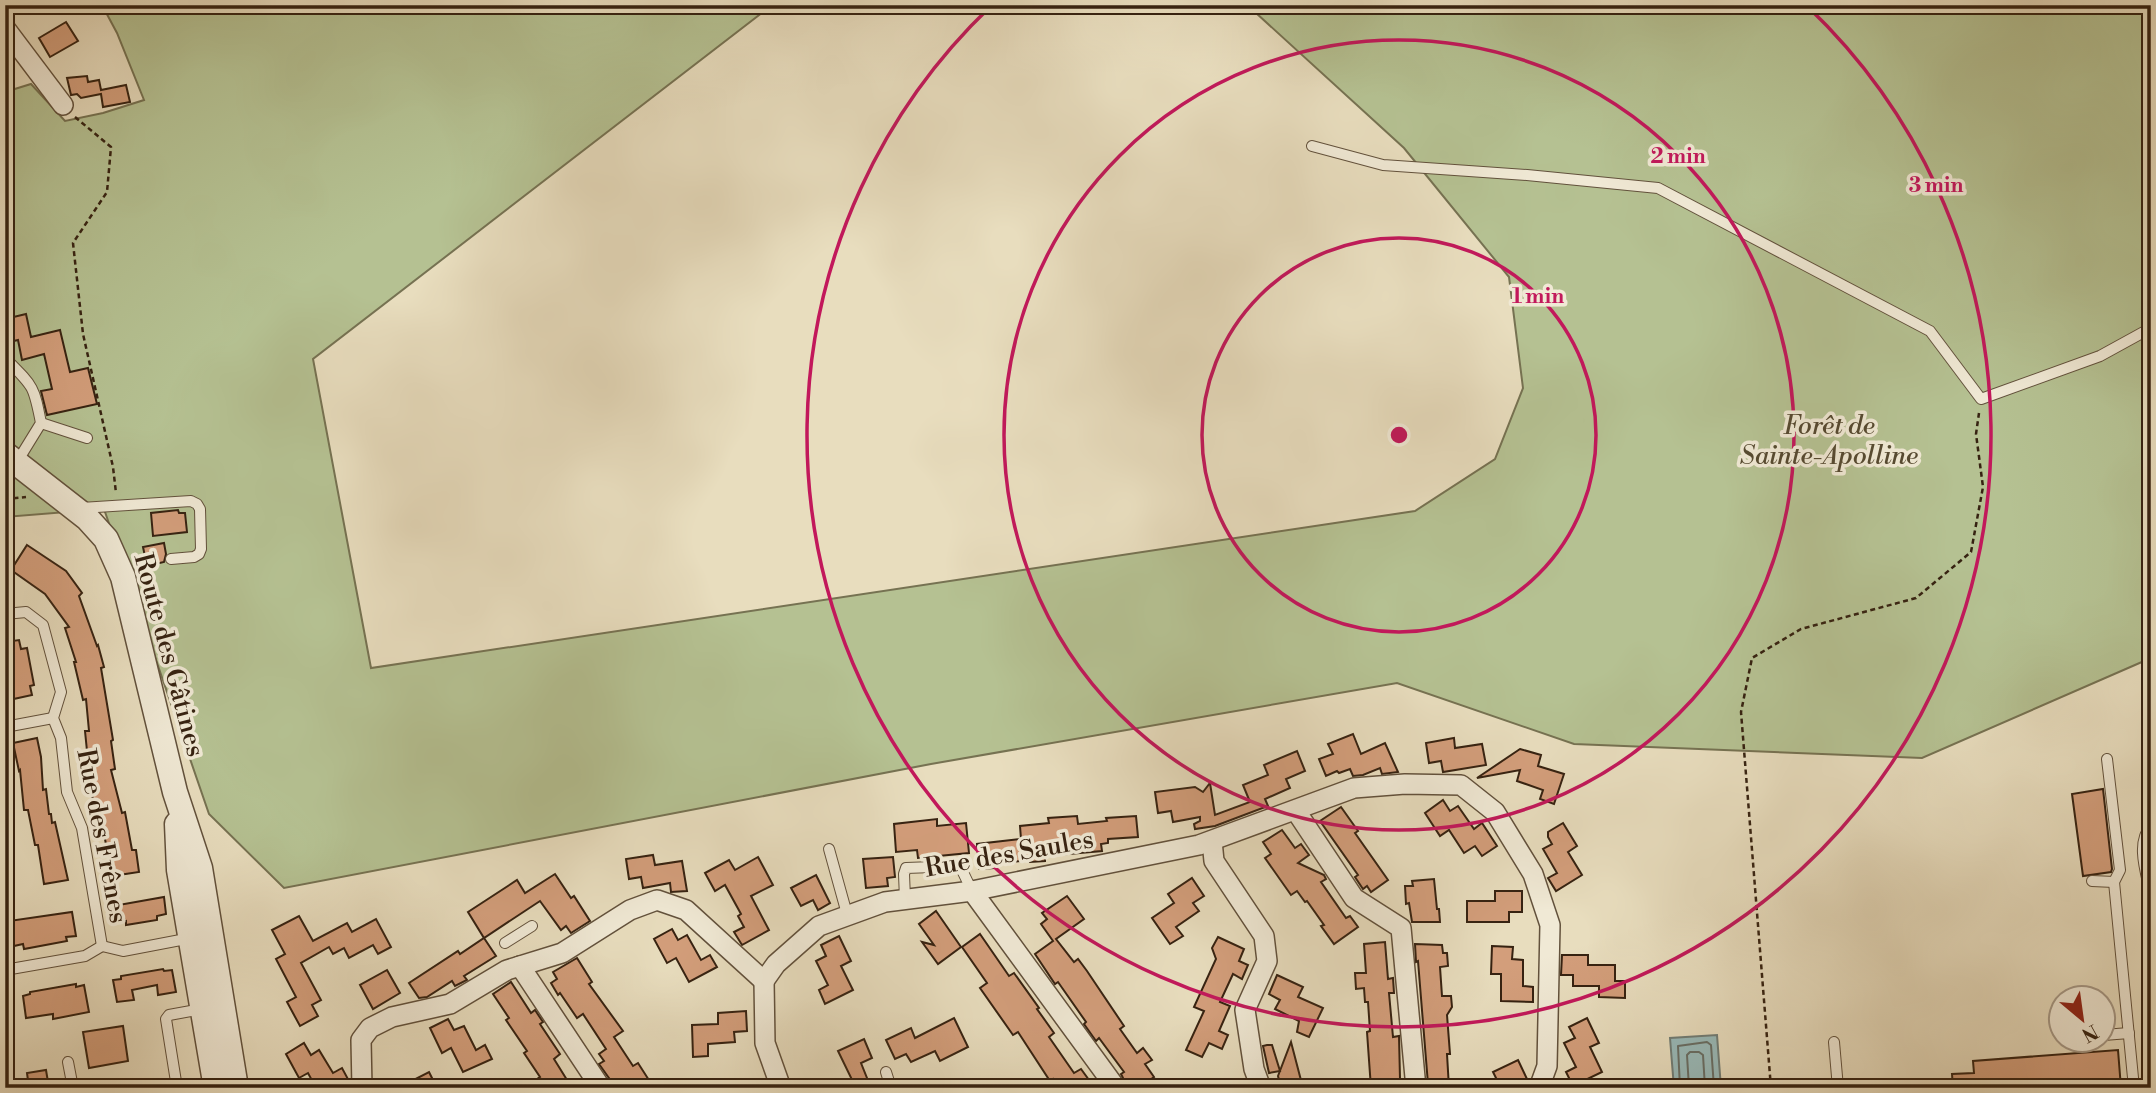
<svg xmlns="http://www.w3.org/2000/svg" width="2156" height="1093" viewBox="0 0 2156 1093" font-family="'Libre Bodoni',serif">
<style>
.green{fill:#b5c192;stroke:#767252;stroke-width:2}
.water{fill:#99bab9;stroke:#717d76;stroke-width:2}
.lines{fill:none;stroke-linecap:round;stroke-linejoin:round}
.shore{stroke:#686e65;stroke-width:2}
.building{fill:#d39e7b;stroke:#362211;stroke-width:2}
.service-casing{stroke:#62513c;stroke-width:12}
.minor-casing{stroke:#62513c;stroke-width:22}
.tertiary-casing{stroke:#62513c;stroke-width:27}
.path{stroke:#362211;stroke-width:2.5;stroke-dasharray:5 3.5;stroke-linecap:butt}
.service{stroke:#f0e9d5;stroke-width:10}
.minor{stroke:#f0e9d5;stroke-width:19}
.tertiary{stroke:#f0e9d5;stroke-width:24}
.ring{fill:none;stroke:#c2185b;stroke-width:3.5}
.labels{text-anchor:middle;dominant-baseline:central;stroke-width:7;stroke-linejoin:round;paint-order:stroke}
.park-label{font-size:26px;font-style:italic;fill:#564a31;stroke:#f0e9d5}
.street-label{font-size:26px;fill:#362211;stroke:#f0e9d5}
.centre{fill:#c2185b;stroke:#f0e9d5;stroke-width:3.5}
.ring-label{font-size:21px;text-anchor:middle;font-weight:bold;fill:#c2185b;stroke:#f0e9d5;stroke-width:7;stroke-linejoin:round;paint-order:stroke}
</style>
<rect width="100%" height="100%" fill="#e8ddbe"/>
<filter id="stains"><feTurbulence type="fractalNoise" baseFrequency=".00286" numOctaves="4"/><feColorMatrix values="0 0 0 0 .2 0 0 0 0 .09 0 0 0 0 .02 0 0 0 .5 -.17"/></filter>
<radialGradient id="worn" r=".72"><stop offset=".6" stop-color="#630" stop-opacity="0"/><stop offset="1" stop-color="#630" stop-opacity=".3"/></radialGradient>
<!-- green -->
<path class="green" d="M102,5H772L313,359L371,668L1415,511L1495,459L1523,388L1509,277L1404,148L1256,13L1227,5H2151V658L1922,758L1574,744L1397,683L931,764L284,888L209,814L104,509L5,517V92L31,84L65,121L103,113L144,100L117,33Z"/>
<!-- water -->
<path class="water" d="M1717,1035L1721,1088H1674L1670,1038Z"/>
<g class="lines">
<!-- shore -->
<g class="shore">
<path d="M1680,1088L1678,1046L1707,1042L1711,1045L1714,1088"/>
<path d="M1689,1088L1687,1055L1690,1052H1699L1703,1055L1705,1088"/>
</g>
</g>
<!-- building -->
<g class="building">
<path d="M66,22L78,41L50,57L39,38Z"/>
<path d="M87,76L88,82L99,80L101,90L126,85L130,102L103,107L101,94L81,98L77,94L71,95L67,78Z"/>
<path d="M26,314L31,337L60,330L70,372L88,368L97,404L47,415L41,391L52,389L44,354L22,360L18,340L5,343V319Z"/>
<path d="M178,510L179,513H185L187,532L153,536L151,513Z"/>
<path d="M164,543L166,554L164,562L147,566L143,547Z"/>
<path d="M27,545L66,571L82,593L79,596L97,646L98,645L104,667L101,668L113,740L111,741L115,769L111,770L122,813L125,812L132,850H136L139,872L112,876L98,802L94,803L89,782L85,751H87L85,731H89L86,699L83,700L74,662H76L65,628L69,627L45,594L11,570Z"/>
<path d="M19,640L21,649L27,648L34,685L30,686L32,695L9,700L5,682V642Z"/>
<path d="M1353,734L1361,754L1385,743L1398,772L1382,774L1380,768L1363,775L1353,776L1350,769L1339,773L1337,771L1326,776L1319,759L1333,754L1328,744Z"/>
<path d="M37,738L41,757L43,790L46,789L49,814H51L52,823L55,822L68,880L44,884L38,845H35L28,810H24L20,770L19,771L13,743Z"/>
<path d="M1454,738L1455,748L1482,744L1486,765L1443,772L1441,761L1429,763L1426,743Z"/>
<path d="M1520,749L1541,755L1538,766L1564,774L1554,804L1540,799L1543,790L1517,781L1520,770L1477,778Z"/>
<path d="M1297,751L1305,771L1286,779L1290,788L1265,799L1268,806L1215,826L1195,829L1194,824L1200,821V817L1173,822L1171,811L1158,813L1155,792L1195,787L1203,792L1210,783L1215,815L1250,802L1243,785L1268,775L1264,765Z"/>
<path d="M2103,789L2112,869L2111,872L2083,876L2072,794Z"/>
<path d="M1443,800L1450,811L1458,806L1474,829L1482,823L1497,846L1482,856L1475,846L1464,853L1449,830L1440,836L1425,813Z"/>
<path d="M1341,807L1358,831L1355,833L1388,880L1371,892L1367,886L1363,889L1355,877L1358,875L1320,821Z"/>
<path d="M1077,816L1078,824L1107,821L1106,818L1136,816L1138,837L1108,839V843L1101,844L1102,851L1045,856V861L1030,862V860L994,864V868L979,869L977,844L1021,839L1020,826L1049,823L1048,818Z"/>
<path d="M937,819V826L966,823L969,853L918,858L917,850L896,852L894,824Z"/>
<path d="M1563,823L1577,846L1568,852L1582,875L1556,891L1548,878L1557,873L1543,849L1552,844L1548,837V832Z"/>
<path d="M1282,830L1295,848L1301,844L1309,855L1298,863L1324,875L1326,879L1321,882L1346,918L1350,916L1358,927L1334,944L1321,926L1324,925L1307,901L1305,902L1297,891L1291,895L1265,858L1271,854L1263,842Z"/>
<path d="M653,855L655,865L682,861L687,891L671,892L670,883L643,888L641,877L629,879L626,859Z"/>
<path d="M758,857L773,885L751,896L769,930L742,945L734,932L744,927L738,916L741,914L725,885L715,891L705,873L729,860L735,870Z"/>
<path d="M893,857L895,877L887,878L888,886L866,888L863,859Z"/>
<path d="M555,874L571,898L574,896L590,921L571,933L566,926L561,930L540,901L484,938L468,912L517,880L525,893Z"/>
<path d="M816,875L830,903L818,910L813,900L801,906L791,888Z"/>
<path d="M1192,878L1204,896L1193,903L1199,911L1176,927L1183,936L1170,944L1152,918L1174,903L1168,894Z"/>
<path d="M1434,879L1437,909H1439L1440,922H1412L1409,903L1406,904L1405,886H1413L1412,881Z"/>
<path d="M1495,891H1522V912H1509V922H1467V901H1495Z"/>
<path d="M1067,896L1084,919L1056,939L1074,962L1078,959L1087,971L1124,1026L1120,1029L1137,1053L1143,1048L1152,1060L1145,1064L1154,1077L1139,1088H1128L1121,1074L1124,1072L1099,1038L1096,1041L1084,1024L1086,1022L1058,982L1055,984L1035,954L1053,941L1041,924L1047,919L1042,913Z"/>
<path d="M164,897L166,914L157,916V920L126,925V921L116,923L113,906Z"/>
<path d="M936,911L961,947L938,964L922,942L934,945L919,924Z"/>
<path d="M72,912L76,936L66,937L67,941L24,949L23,944L14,946L9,921Z"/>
<path d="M299,916L313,941L347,923L352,932L376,919L391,947L378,954L373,945L349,958L344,948L333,954L329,947L301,963L321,1000L312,1005L318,1016L300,1026L287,1002L296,997L276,959L285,954L272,930Z"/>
<path d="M672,929L678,940L687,935L701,960L710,955L717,967L689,982L676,958L667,963L654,939Z"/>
<path d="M980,934L1009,976L1014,973L1039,1008L1037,1009L1054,1033L1049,1037L1074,1073L1081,1069L1089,1080L1082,1085L1084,1088H1052L1056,1085L1053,1079L1050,1081L1018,1032L1013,1035L980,988L987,983L962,947Z"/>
<path d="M839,936L851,961L841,966L853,990L825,1004L819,990L828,985L816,961L826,956L821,945Z"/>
<path d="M1218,937L1244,949L1239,961L1248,965L1242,979L1233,974L1220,1002L1230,1006L1219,1031L1228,1035L1222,1049L1209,1043L1202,1057L1186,1050L1204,1011L1194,1007L1216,959L1212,948Z"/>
<path d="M484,938L496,956L464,976L467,980L455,986L452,981L427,997L419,998L409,983L458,951L460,954Z"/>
<path d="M1385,942L1388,979L1393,978L1394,993H1389L1393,1037L1399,1036L1400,1079L1393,1080V1088H1371L1367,1032L1370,1031L1368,1002H1365L1364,988L1356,989L1355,973H1366L1364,944Z"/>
<path d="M1415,944L1442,945L1443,953H1447L1448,966L1440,967L1442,996H1451L1452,1007L1447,1015L1450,1054H1447L1449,1088H1435V1084H1428L1418,961L1416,962Z"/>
<path d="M1492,946L1513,947L1512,959L1523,960V986L1533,987V1002L1501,1001V974H1491Z"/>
<path d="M1562,955H1588V965H1615V981H1625V998L1599,997V986H1573V975H1561Z"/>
<path d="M577,958L592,982L589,984L623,1031L614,1037L633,1066L638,1063L654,1088H613L611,1081L599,1064L604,1061L599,1054L606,1049L583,1014L577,1018L560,993L558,995L551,983L557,979L553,972Z"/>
<path d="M163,969L164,971L172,970L176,992L158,995L157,985L132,990L134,1000L117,1002L113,980L121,979V976Z"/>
<path d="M387,970L400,993L373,1009L360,985Z"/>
<path d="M1277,975L1303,987L1298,997L1323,1008L1309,1037L1297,1032L1299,1021L1275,1009L1280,1000L1269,994Z"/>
<path d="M511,982L531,1013L535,1010L543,1022L540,1024L560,1054L554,1059L572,1088H523L540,1077L524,1053L527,1051L506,1020L509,1018L493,994Z"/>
<path d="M76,984V987L84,985L89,1012L53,1019V1014L26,1018L23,996L30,994V992Z"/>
<path d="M746,1011L747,1031L734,1032L735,1042L708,1044V1056L693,1057L692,1025L718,1024V1013Z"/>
<path d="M954,1018L968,1047L940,1061L935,1051L911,1062L906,1054L895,1059L886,1040L911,1028L915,1038Z"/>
<path d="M1587,1018L1599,1043L1590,1047L1602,1072L1573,1086L1566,1072L1576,1067L1564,1043L1575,1038L1569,1027Z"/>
<path d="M448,1019L454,1030L464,1026L476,1050L485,1045L492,1059L463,1072L451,1048L442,1053L430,1028Z"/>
<path d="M123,1026L128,1061L89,1068L83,1032Z"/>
<path d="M864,1039L872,1058L861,1063L871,1088H856L838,1051Z"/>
<path d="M1291,1042L1303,1088H1281L1278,1076Z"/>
<path d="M304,1043L311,1055L319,1050L333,1073L342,1068L349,1081L340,1086L341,1088H307L314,1084L308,1073L299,1078L286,1054Z"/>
<path d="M1267,1045H1272L1280,1071L1269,1073L1263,1046Z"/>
<path d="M2118,1050L2121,1088H1953L1952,1074L1974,1073L1973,1061Z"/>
<path d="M1518,1060L1527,1079L1509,1088H1501L1493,1072Z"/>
<path d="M46,1070L49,1088H29L27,1073Z"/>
<path d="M429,1072L437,1088H398Z"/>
</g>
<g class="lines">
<defs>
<g id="service">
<path d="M1312,146L1383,165L1527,175L1658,188L1930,331L1981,399L2100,356L2151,328"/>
<path d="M8,361C34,387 34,387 41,423L17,462"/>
<path d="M41,423L87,438"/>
<path d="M81,508L191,501L197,504L200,509L201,549L199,554L194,557L171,559"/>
<path d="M5,614L26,612L43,625L61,692L53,718L61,738L67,792L82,828L102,946"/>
<path d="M5,727L53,718"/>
<path d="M2107,759L2120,870L2114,882L2134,1088"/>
<path d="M2151,826C2135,843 2147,875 2151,896"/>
<path d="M829,849L847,914"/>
<path d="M2092,881L2114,882"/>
<path d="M905,899L904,874L906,868L960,866L972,891"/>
<path d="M505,943L532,926"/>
<path d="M102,946L123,951L191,938"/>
<path d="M5,970L85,956L102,946"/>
<path d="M2104,1035L2129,1033"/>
<path d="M1834,1042L1838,1088"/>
<path d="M68,1062L73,1088"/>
<path d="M886,1072L891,1088"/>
<path d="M177,1088L166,1019L169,1015L202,1009"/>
<path d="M187,1088L215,1083"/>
</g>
<g id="minor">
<path d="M5,28L63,105"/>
<path d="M1296,811L1354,898L1401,928L1416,1088"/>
<path d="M1212,841L1214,861L1264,936L1267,961L1245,1010L1254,1069L1261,1088"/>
<path d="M972,891L1116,1088"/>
<path d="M520,966L601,1088"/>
<path d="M764,981L765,1043L781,1088"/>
<path d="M362,1088L361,1040L370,1028L392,1017L450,1004L507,970L562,953L630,910L657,900L686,910L764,981L776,964L819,926L885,902L972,891L1199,845L1354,788L1405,784L1461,785L1495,812L1533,874L1550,925L1547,1066L1539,1088"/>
</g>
<g id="tertiary">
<path d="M5,454L87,518L106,539L123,577L175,792L200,868L236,1088"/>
<path d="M177,824L179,870L216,1088"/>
</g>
</defs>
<!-- service casing -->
<use href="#service" class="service-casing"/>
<!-- minor casing -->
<use href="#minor" class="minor-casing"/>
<!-- tertiary casing -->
<use href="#tertiary" class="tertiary-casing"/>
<!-- path -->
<g class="path">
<path d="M75,117L111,147L107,192L73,243L83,334L113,467L116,493"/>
<path d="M5,499L26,497"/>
<path d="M1771,1088L1741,712L1752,658L1801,629L1916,598L1971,552L1983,487L1976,434L1979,413"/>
</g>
<!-- service -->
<use href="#service" class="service"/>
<!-- minor -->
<use href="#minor" class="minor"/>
<!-- tertiary -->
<use href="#tertiary" class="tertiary"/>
</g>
<!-- distance rings -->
<g class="ring">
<circle cx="1399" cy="435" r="197"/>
<circle cx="1399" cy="435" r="395"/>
<path d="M1807 6A592 592 0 1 1 991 6"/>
</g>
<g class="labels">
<!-- park labels -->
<g class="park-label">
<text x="1829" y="426">Forêt de<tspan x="1829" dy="30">Sainte-Apolline</tspan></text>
</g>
<!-- street labels -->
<g class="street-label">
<text transform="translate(169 655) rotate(75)">Route des Gâtines</text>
<text transform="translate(102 836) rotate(79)">Rue des Frênes</text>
<text transform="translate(1009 854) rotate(-10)">Rue des Saules</text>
</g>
</g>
<circle cx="1399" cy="435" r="10" class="centre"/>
<g class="ring-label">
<text x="1678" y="163">2 min</text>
<text x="1936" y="192">3 min</text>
<text x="1538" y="303">1 min</text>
</g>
<!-- margin -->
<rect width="2156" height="1093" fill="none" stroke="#e8ddbe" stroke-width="28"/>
<rect x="7" y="7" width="2142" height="1079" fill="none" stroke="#362211" stroke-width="3.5"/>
<rect x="14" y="14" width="2128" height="1065" fill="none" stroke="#362211" stroke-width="2"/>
<!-- north arrow -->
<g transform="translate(2082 1019) rotate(151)"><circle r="33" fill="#f0e9d5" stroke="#a69987" stroke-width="2"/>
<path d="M0-5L12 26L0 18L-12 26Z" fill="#8f2418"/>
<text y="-10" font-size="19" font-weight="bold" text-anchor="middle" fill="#362211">N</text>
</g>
<rect width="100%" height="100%" filter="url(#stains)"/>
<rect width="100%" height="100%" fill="url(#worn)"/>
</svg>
